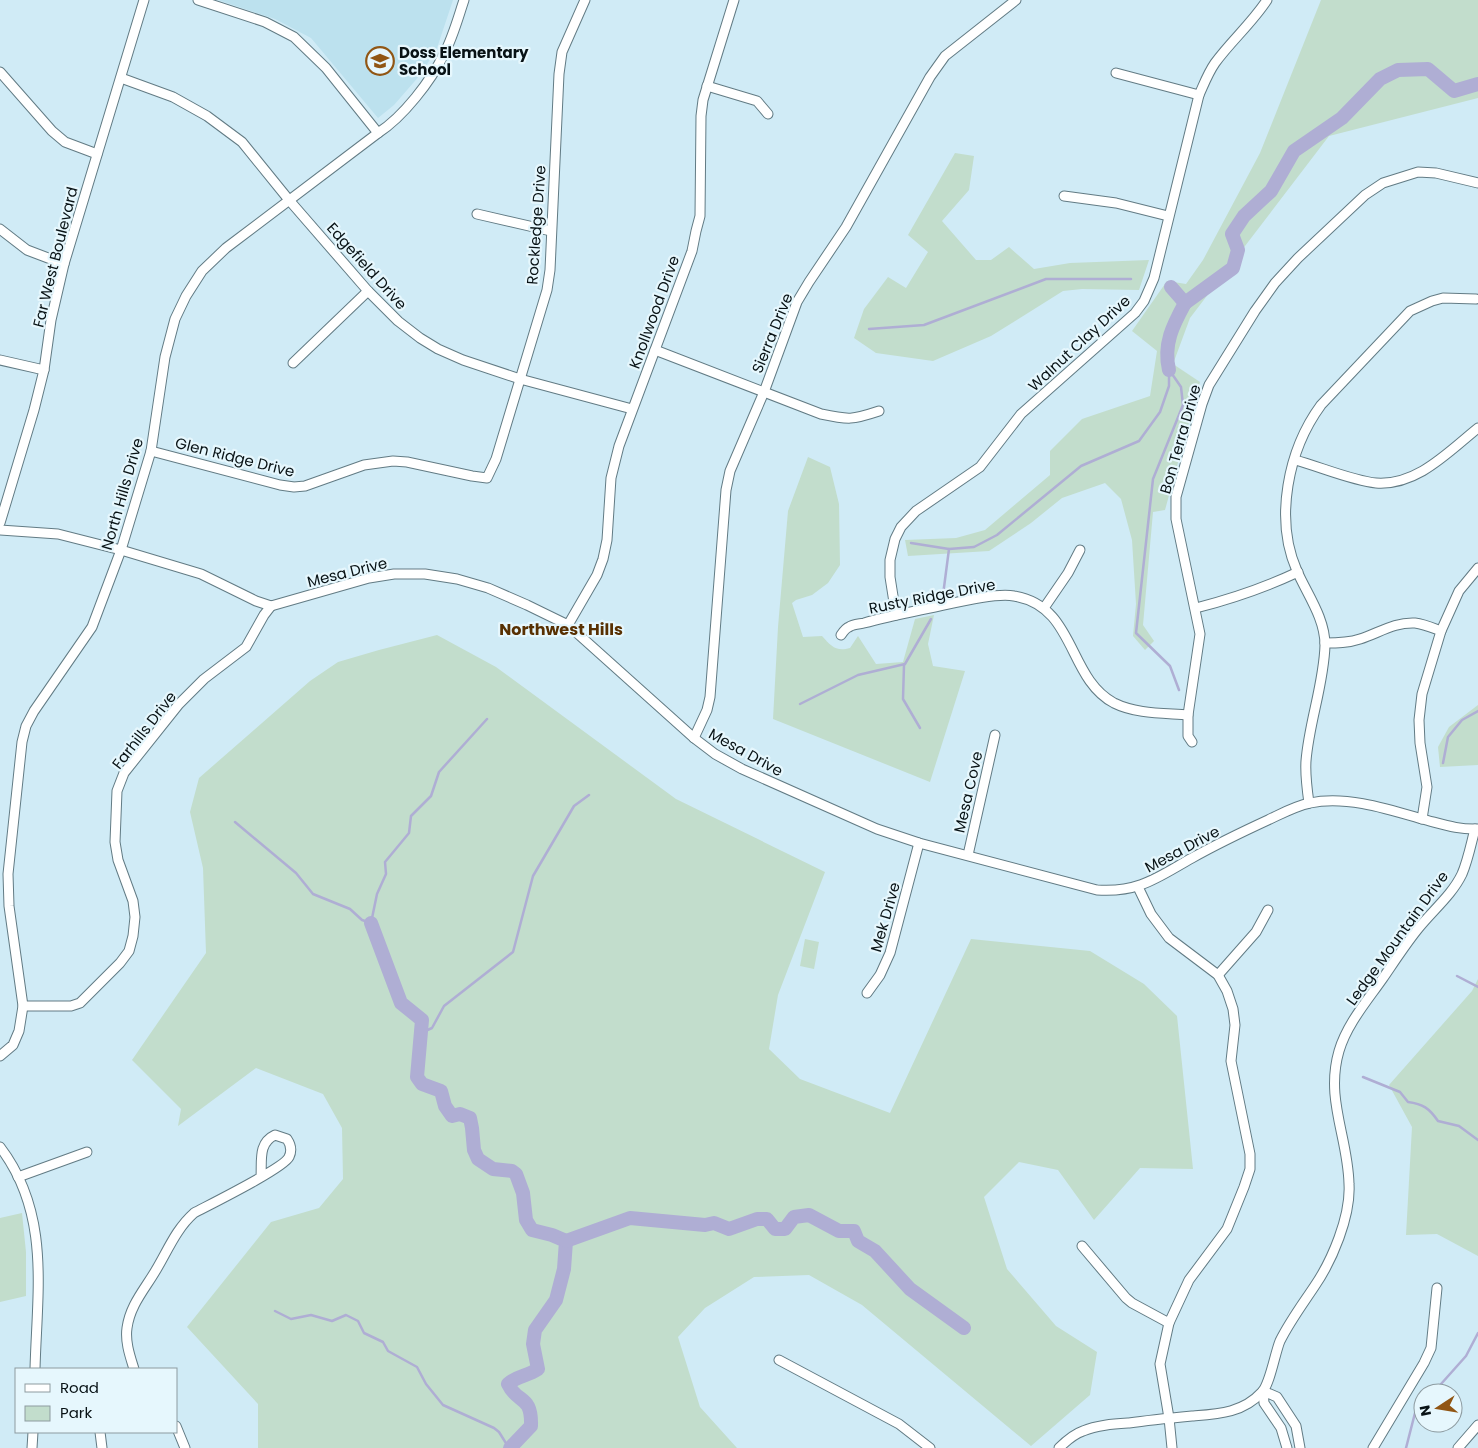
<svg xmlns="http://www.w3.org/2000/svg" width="1478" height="1448" viewBox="0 0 1478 1448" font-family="Poppins,sans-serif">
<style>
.built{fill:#bce1ee}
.green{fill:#c2ddcc}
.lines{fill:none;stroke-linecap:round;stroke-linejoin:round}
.stream{stroke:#afaed4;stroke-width:2.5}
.river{stroke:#afaed4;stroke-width:14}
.minor-casing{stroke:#627b84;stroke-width:11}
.minor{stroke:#fff;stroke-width:9}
.labels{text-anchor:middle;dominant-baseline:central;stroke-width:4.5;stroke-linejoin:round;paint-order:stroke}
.poi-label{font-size:15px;font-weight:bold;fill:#081215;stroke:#e6f7fd;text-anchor:start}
.street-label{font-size:15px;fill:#081215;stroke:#e6f7fd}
.neighbourhood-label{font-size:16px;font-weight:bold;fill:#583002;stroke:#e6f7fd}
</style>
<rect width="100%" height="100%" fill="#d0ebf6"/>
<!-- built -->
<path class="built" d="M218,0H453L437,48L421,74L394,105L378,118L311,38L275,19Z"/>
<!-- green -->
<g class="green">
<path d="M1321,0H1478V98L1329,136L1190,318L1173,364L1200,382L1165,510L1153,512L1143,625L1154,641L1145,650L1133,636L1136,604L1132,540L1121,499L1105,483L1062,498L1031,523L989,551L908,556L905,540L956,538L985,530L1050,475V451L1082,419L1150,396L1157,351L1132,331L1167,281L1186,284L1203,260L1260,153Z"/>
<path d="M955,153L974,156L969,190L942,221L976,260H991L1009,247L1034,269L1070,263L1149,260L1139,290L1082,289L1063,291L991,336L933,361L876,353L854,338L864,309L888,277L906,288L928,252L908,235Z"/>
<path d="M808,457L830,467L839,504L840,565L828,583L812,595L796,600L792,603L803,637L822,636C831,646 836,652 850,648L858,636L876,664L903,662L915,619L934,615L928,644L933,666L965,671L930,782L773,719L778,627L788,511Z"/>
<path d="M437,635L496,667L676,799L825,872L778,995L769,1049L800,1079L890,1113L971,939L1090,951L1144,984L1177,1016L1193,1169L1140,1168L1094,1220L1058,1170L1019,1162L984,1197L1007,1269L1056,1326L1097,1352L1090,1395L1031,1446L862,1305L809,1275L754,1277L705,1308L678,1337L700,1407L737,1448H258V1404L187,1327L271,1222L319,1208L343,1179L342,1128L323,1094L256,1068L178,1126L181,1109L132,1060L206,953L203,868L190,812L199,778L310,681L338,662L379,650Z"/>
<path d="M1478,705V765L1440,767L1438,747L1449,727Z"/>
<path d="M805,939L819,942L814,969L800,966Z"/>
<path d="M1478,979V1256L1437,1234L1406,1235L1412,1127L1389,1085L1472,991Z"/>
<path d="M22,1213L26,1252V1296L0,1302V1218Z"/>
</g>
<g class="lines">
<!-- stream -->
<g class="stream">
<path d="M869,329L924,325L1046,279H1131"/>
<path d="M1170,371L1181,387L1183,405L1153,479L1136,633L1170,666L1179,690"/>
<path d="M911,543L949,549"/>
<path d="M943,595L949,549L974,547L997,535L1081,466L1139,441L1160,412L1169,386V370"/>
<path d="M904,665L903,699L920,728"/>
<path d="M800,704L858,675L905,664L931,619"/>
<path d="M1443,763L1448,737L1462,720L1478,711"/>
<path d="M235,822L296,873L313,894L350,909L362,920L371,923L377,894L386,874L385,862L409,833L411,816L431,796L439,772L487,719"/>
<path d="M1457,976L1478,987"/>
<path d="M421,1033L432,1028L444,1006L513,952L533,876L574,806L589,795"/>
<path d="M1363,1077L1400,1092L1408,1102C1423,1104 1429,1108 1438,1121L1459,1126L1478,1140"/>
<path d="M275,1311L291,1319L311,1315L332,1321L346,1315L358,1321L364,1333L383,1342L388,1351L417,1367L426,1384L443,1405L494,1428L499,1432L509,1448"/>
<path d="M1433,1393L1466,1356L1478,1333"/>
<path d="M1406,1448L1415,1413L1423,1404"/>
</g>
<!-- river -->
<g class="river">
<path d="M1171,287L1185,303L1233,268L1238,250L1232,234L1244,216L1271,191L1294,151L1342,118L1380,79L1398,70L1428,69L1454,91L1478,84"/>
<path d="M1169,370C1163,344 1173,325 1185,303"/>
<path d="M371,923L401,1003L422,1020L417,1077L422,1084L441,1091L445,1106L452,1116L460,1114L470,1118L472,1128L474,1150L478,1159L493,1169L512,1171L516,1174L523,1193L526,1220L532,1230L552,1235L566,1241L564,1269L556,1300L535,1330L533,1344L538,1369C528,1376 516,1376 508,1384C517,1404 532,1394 531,1426L510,1448"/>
<path d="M566,1241L630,1218L705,1225L714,1223L729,1229L757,1219H767L775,1229H785L794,1217L809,1215L839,1231H854L858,1241L875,1251L910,1289L964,1328"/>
</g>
<defs>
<g id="minor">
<path d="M198,0L265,22L294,37L326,68L378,133"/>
<path d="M0,72L52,131L65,142L97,154"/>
<path d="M1116,73L1199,95"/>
<path d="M121,78L173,97L207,116L242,142L289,200L368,291L398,321L420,338L438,349L463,360L520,379L632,409"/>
<path d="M707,86L757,101L768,114"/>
<path d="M1064,196L1116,203L1168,216"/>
<path d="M477,214L551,231"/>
<path d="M0,229L27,250L64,264"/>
<path d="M655,350L821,414C849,420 852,420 879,411"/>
<path d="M0,360L44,370"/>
<path d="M293,363L368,291"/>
<path d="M151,451L280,485L294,487L305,486L364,465L393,461L407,462L472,476L487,478L496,459L547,290L550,270L559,74L562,52L585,0"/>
<path d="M1295,460C1318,466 1353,481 1376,483C1417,486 1448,452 1478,428"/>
<path d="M0,523L34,410L44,370L51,320L64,264L144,0"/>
<path d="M0,530L58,534L121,550L201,574L256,601L271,606L369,578L394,574H425L457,579L488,588L527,605L568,625L694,738L715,754L742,769L877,829L919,843L1097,890C1139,893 1158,877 1192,858C1217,844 1242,832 1268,820C1281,814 1295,806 1310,803C1345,795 1388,809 1422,819C1442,824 1458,830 1478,829"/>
<path d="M1044,608L1068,573L1080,550"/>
<path d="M1196,608C1231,599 1264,588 1298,572"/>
<path d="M896,615L890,577V560L895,539L901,527L916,511L980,467L1021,414L1135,313L1144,301L1154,278L1199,95C1204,84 1208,73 1215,63C1231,41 1252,23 1267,0"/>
<path d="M568,625L597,575L603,559L607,540L611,478L619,446L692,251L696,231L700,216L701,116L703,100L734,0"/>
<path d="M841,635C843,632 846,628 849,627C853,624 860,624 864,623C882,618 901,614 920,610C943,606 993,592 1014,596C1076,606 1067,678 1114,703C1136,714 1164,713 1188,715"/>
<path d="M1325,643C1337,643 1348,643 1360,639C1379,633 1394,622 1415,623C1424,624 1433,628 1441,631"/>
<path d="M694,738L707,710L710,697L726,490L730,471L764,392L797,302L809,282L846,227L930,77L945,56L1016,0"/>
<path d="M1192,742L1188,736V715L1200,634L1176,519V497L1202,404L1209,385L1255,311L1275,283L1298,258L1365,195L1383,183L1418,172L1436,173L1478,183"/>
<path d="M1309,803C1307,789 1305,775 1306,761C1309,722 1324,684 1325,645C1325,618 1307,594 1297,571C1274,519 1288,450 1321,405L1410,311L1432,301L1443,298L1476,299"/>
<path d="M1422,819L1427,787L1420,743L1419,720L1422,694L1441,631L1459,591L1478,568"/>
<path d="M968,855L995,735"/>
<path d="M1138,887L1151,914L1169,938L1218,975L1227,991L1233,1009L1235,1025L1231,1061L1250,1154V1169L1244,1187L1227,1229L1189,1280L1169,1323L1160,1364L1169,1418L1172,1448"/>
<path d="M1218,975L1256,932L1268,910"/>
<path d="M867,993L880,975L890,953L919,843"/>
<path d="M23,1006H71L80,1003L120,963L129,951L133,936L135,917L133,901L118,860L115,842L117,791L124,773L179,704L204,679L246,647L264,615L271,606"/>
<path d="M0,1056L13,1045L19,1031L23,1006L9,906L8,874L22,742L26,726L34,711L92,627L121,550L151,451L165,357L175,319L186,296L202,271L226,248L378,133C403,117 431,81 444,54C453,37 458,18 464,0"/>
<path d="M0,1147C51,1214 37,1291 35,1369"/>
<path d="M18,1177L87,1152"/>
<path d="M1082,1246L1126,1298L1132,1303L1169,1323"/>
<path d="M779,1360L899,1424L930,1448"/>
<path d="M134,1369C130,1356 125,1342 127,1328C130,1305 145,1289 156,1270C168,1250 176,1229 194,1213C209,1205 284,1168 289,1157C292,1151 291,1145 287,1139L275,1135C258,1143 262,1160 261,1177"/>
<path d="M176,1426L185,1448"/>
<path d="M100,1432L102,1448"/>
<path d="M32,1448L33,1432"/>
<path d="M1059,1448C1066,1441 1074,1434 1083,1431C1097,1425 1114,1424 1129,1423C1150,1420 1171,1418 1192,1416C1218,1414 1243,1413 1262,1392C1270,1384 1275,1353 1280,1341C1290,1321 1302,1305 1314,1287C1332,1261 1351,1216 1349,1184C1348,1137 1325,1099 1339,1051C1347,1024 1367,1001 1383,978C1394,962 1405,945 1417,930C1432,911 1452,895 1462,874C1468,860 1471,844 1475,829"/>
<path d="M1287,1448L1281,1428L1264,1403L1263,1391L1277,1397L1296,1426L1300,1448"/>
<path d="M1373,1448L1424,1363L1431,1348L1437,1288"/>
<path d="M1458,1448L1478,1425"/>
</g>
</defs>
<!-- minor casing -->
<use href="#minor" class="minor-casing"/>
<!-- minor -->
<use href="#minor" class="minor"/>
</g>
<!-- icons -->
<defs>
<symbol id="school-ring" viewBox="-11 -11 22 22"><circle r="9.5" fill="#e6f7fd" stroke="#915614" stroke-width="1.5"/><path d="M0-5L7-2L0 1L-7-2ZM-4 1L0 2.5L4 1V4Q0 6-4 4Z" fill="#915614"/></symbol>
</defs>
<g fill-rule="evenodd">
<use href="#school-ring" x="364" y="45" width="32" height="32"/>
</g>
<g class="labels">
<!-- poi labels -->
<g class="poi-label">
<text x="399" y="52">Doss Elementary<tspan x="399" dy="17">School</tspan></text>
</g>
<!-- street labels -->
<g class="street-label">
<text transform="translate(536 225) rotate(-86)">Rockledge Drive</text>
<text transform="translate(55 257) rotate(-76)">Far West Boulevard</text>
<text transform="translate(367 266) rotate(48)">Edgefield Drive</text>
<text transform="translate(654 312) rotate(-70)">Knollwood Drive</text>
<text transform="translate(772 333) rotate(-68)">Sierra Drive</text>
<text transform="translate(1079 343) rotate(-43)">Walnut Clay Drive</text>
<text transform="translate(1180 439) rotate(-74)">Bon Terra Drive</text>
<text transform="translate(235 457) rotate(14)">Glen Ridge Drive</text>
<text transform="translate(122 494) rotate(-74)">North Hills Drive</text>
<text transform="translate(347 572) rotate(-14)">Mesa Drive</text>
<text transform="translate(932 596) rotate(-11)">Rusty Ridge Drive</text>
<text transform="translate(144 730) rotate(-52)">Farhills Drive</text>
<text transform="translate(746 752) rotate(29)">Mesa Drive</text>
<text transform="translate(968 792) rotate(-77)">Mesa Cove</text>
<text transform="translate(1182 849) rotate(-28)">Mesa Drive</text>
<text transform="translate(885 917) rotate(-74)">Mek Drive</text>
<text transform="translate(1397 938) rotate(-54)">Ledge Mountain Drive</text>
</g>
<!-- neighbourhood labels -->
<g class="neighbourhood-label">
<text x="561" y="629">Northwest Hills</text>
</g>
</g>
<!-- legend -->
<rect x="15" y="1368" width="162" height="65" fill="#e6f7fd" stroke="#8d9ba0"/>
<rect x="25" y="1384" width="25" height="8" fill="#ffffff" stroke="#8d9ba0"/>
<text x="60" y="1393" font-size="15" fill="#081215">Road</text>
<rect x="25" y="1406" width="25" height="15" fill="#c2ddcc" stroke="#8d9ba0"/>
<text x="60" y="1418" font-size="15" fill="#081215">Park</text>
<!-- north arrow -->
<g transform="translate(1438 1408) rotate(258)"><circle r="24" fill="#e6f7fd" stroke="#8d9ba0"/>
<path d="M0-4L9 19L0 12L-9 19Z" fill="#915614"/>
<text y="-8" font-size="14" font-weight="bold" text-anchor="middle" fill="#081215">N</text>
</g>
</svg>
